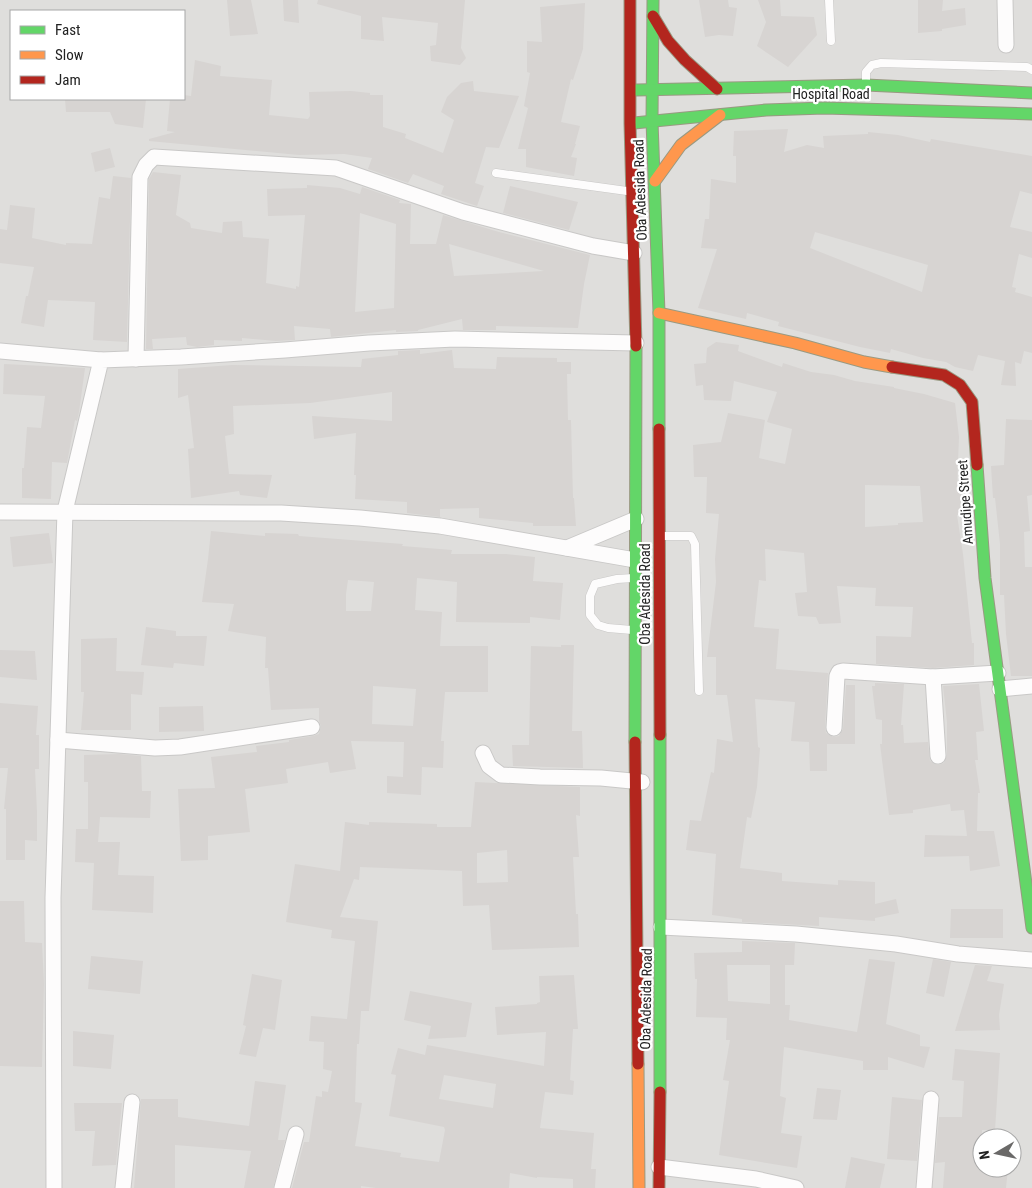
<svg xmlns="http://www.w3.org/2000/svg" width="1032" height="1188" viewBox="0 0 1032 1188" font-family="'Roboto Condensed',sans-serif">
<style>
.residential{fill:#dfdedc;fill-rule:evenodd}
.building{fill:#d7d4d2;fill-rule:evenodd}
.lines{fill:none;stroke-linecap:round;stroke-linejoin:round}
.lane-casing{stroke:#c9c8c7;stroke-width:9}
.street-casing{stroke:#c9c8c7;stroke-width:17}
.fast-casing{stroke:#999a82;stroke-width:13}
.slow-casing{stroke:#999a82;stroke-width:13}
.jam-casing{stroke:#999a82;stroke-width:13}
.lane{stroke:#fdfcfc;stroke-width:8}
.street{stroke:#fdfcfc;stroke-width:15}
.fast{stroke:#63d668;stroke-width:11}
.slow{stroke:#ff974d;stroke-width:11}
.jam{stroke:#b3261e;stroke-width:11}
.labels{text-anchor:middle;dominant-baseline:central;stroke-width:4.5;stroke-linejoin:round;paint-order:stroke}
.street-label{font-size:14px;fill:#222;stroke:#fff}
</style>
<rect width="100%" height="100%" fill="#f0eeeb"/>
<!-- residential -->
<path class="residential" d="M0,0H1032V1188H0ZM11,11H184V99H11ZM982,1138H1012V1168H982Z"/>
<!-- building -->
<g class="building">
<path d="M227,0H251L258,34L230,36Z"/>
<path d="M283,0H298L299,23L284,21Z"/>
<path d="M318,0H465L461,48L466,58L460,65L431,61L430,46L436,45L438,23L382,17L384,41L361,39V16L317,4Z"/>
<path d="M699,0H728L729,7L737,8L733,36L719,35L705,37Z"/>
<path d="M758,0H780L781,16L814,17L817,35L788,67L757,46L766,22Z"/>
<path d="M918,0H943L942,11L965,8L966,25L942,29V31L918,33Z"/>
<path d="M585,3L583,49L573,80L571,79L561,122L580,126L575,144H576L571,157L577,158L574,176L526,167V149H518L528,108L524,106L530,73L527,72V41L542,42L540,7Z"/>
<path d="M195,60L221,66L220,76L272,80L269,115L308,119L310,116L309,92L351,91L370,93V95H383V127L406,134L405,138L443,153L454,120L441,112L447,97L461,83L473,81L474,91L519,96L499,148L486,147L475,183L484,186L477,206L441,194L444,186L413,174L408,183L368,169L372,158L344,154L299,155L149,141V139L175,132L167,131L170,99H184V95L191,96Z"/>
<path d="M65,99H146L143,128L115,124L110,112H66Z"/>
<path d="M788,129L784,152L807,145L824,148L823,136L868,134V132L898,135L930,142L931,139L1032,156V194L1020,191L1010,227L1032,232V258L1019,254L1012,287L1016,288L1015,292L1032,297V353L1024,351L1021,364L1015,362L1016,386L1001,385L1005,361L978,355L973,371L955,367L946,362L923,358L891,349L890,353L860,347L778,326L779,322L747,313L746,319L698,308L717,249L701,248L705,219H709L711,179L736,183V156H733L734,131ZM815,232L928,265L922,292L810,248Z"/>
<path d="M110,148L115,167L95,172L91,153Z"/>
<path d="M153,172L181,175L176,215L190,223L191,228L222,233L223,222L242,221L243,237L269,239L266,283L296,289V286L299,287L305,215L268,216L267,189L307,188V185L340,188L360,194L362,187L400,200L399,203L411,204L410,244H436L443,215L499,232L590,255L584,284L578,328L496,326V330H463L462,319L418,330V331L396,332V330L331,337L330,329L294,326L295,340L276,341L242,338V341L214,340V345L197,347L187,345L186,337L152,339L153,349H146L149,179ZM360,213L396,224L394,308L355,312ZM449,244L544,271L454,276Z"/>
<path d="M113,176L131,178L127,342L93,340L95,302L48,300L44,327L21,323L26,296H28L34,267L0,263V229L7,230L10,205L35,208L32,238L66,245V243L92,244L99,197L110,199Z"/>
<path d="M510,186L578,202L569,230L503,213Z"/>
<path d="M716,342L739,345L738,351L782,367L783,363L811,372L834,375L855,381L894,387V388L924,394L955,403L959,437L957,487H961V514L957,515L963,554L972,643H974V665L933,668L876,664V636L911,637L913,607L875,606L876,588L837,586L841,623L819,624L816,617L798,616L795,593L807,592L804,553L765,549L766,581L759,580L754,627L779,629L776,669L828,673L825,727L826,733L833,737L839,736L843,729L846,685H855V744H827V771H810L809,742L791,741L795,702L755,699L758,747L760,748L757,787L751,818L747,817L740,868L782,873V881L838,885V880L875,882V904L896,899L899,913L875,918V921L819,917V926L742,922V919L712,915L716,854L686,850L690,820L701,821L711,772L714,773L717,739L733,742L727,695H716V657H707L716,582L715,559L719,514L706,513L707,477H694L693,445L721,442L728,413L765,420L759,458L785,464L792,429L767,422L777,392L734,381L731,401L704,400L703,385L696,386L694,364L706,363L707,348ZM865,485L920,486L923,522L898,523V525L865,527Z"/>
<path d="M420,350V354L452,350L454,368L496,369L497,357L557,358V362H571V374H567L568,420H571L573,498H574L576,526H533V523L479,518V508L440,509V517L407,513V502L355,499L356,475H354L356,433L314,439L312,416L392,421V392L310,403L233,406L234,434L225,436L229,474L272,475L267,498L240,495L239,491L191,498L188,449L194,448L188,395L178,398V369L232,365L361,367L362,359L398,355V351Z"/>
<path d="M4,364L85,368L79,412L77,421L75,420L67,463L52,462L51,499L22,498V468H24L27,427L41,428L45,396L3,394Z"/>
<path d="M1006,419L1032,420V495L1027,496L1030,531L1024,532L1025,567H1032V676H1011L1006,634L1004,595H1000V544L995,498H993L991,466L1004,465Z"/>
<path d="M211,531L265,536V533L298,534L299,536L403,544L402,546L452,550L451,554H506L535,557L533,581L563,583L560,620L530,617V623L456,622L457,582L417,578L415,610L442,612L440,646H488V692H445L441,741H444L443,768L422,767L421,795L387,793V776L403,777L404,742L351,741L356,769L330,773L328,762L286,769L288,783L245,789L250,832L208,836V860L181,861L178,789L215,788L211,757L257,752L256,746L289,742V740L313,736L319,734L321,726L319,721V708L271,710L268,668H265L266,637L228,631L234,604L202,602L208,559ZM348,580L374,582L371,611H346V594ZM373,686L416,689L413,726L372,724Z"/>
<path d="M49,533L53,563L13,567L10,537Z"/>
<path d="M146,627L176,631V636H207L204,666L174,663L173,668L141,665Z"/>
<path d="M117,638L116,671L144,672L142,695L131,694V730H81L84,692H81V639Z"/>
<path d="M561,645H574L572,731H582L583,768L513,766L512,745H529L531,646L561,647Z"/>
<path d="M0,650L35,651L37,680L0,677Z"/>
<path d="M875,683L904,684L901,725H903L904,743L928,742L930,761L938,765L944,763L947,755V722L943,686L979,684L984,731L976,732L978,760H975L980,793H978L977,831H994L1000,866L970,871L969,856L924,857L925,835L967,836L964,810L951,811L950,804L913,810V813L889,815L880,744H882V720L876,719L872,686H875Z"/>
<path d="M0,703L38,706L36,735H39V769H35L37,812V841L25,840V860H6V809H4L8,768H0Z"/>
<path d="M203,706L204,731L159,732V707Z"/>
<path d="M119,754L141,756L142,791H151L150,818L100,817L98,842H120L118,875L154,876L153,913L92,910L94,863L75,862L76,829H88V782H84V755Z"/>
<path d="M475,782L580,787V816L576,815L579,857H573L576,914H578L579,947L492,950L489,905L463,906L462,871L360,867L359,880L354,879L340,917L378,921L369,1011H361L359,1044H357L355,1102L362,1103L355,1146L401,1153L400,1157L439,1162L445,1130L444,1127L389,1116L396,1075L391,1074L398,1048L425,1055L427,1045L544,1066L546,1032L497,1035L495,1007L537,1004V1003L540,1002L539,976L574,975L578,1029H573L570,1080L574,1081L573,1095L545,1092L540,1128L594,1133L591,1169H596L595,1188H573V1179L537,1177V1178L510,1173L509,1188H376L361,1186V1188H292L304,1142H309L316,1096L322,1097V1091L328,1092L332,1071L323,1069L324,1042L309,1041L311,1016L347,1019L355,941L331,938L332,930L286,922L295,864L340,871L345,822L369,825V822L437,824V827H471ZM507,850L508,882L477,883V853ZM444,1075L496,1084L493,1108L439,1099Z"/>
<path d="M0,901H24L25,942L42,943L44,983L42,1067L0,1066Z"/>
<path d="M951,909H1003V938H950Z"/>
<path d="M742,941L795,943L794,965H785V1005H790L789,1020L857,1032L869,959L895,962L886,1024L920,1035V1046L930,1047L924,1068L888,1057V1070H863V1061L784,1047L780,1096L786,1098L781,1133L802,1136L797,1168L719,1155L729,1081L723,1080L730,1040H726L727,1018L696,1017L697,979H695L694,953L742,952ZM727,965H770V1004L728,1001Z"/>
<path d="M91,956L143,961L140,994L88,989Z"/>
<path d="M933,959L951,962L944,997L926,993Z"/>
<path d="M975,965L992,966L987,981L1004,984L999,1015L1000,1030L955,1031Z"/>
<path d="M252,974L282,980L275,1030L263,1028L256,1057L239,1054L246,1026L243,1025Z"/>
<path d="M410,991L472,1003L466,1037L428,1039L431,1026L404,1020Z"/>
<path d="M73,1031L114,1035L111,1069L73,1066Z"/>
<path d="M955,1049L1000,1053L995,1130H982V1168H1008L1006,1188H943L945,1162L935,1163L939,1117H962L964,1081L952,1080Z"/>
<path d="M255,1081L286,1085L278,1140H285L273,1188H244L251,1151L175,1145V1188H134L141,1099H178V1117L249,1126Z"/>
<path d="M817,1088L841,1090L837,1120L813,1119Z"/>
<path d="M892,1097L922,1100L917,1161L887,1159Z"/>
<path d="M74,1103H122L116,1165L92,1166L95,1131H75Z"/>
<path d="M851,1157L885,1164L880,1188H845Z"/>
</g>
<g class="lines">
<defs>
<g id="lane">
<path d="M829,0L831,41"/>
<path d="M866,83V72L872,65L881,63L1027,67L1032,70"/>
<path d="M496,173L627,191"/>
<path d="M662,536H691L695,544L699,691"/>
<path d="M632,630L608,628L598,625L590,615V596L595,584L617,579L633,578"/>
</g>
<g id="street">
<path d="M1005,0L1006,45"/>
<path d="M0,351L101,360"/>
<path d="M136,359L140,177L146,165L154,157L336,168L463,212L593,246L634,253"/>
<path d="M0,512L281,513L360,518L440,526L635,560"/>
<path d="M567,548L636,519"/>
<path d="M933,677L938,756"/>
<path d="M1000,689L1032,686"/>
<path d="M834,728L837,676L839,672L843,671L933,677L998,673"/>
<path d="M58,740L155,748L180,747L312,727"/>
<path d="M483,753L489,766L501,775L540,777L601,778L642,782"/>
<path d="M661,927L796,934L896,944L958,954L1032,960"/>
<path d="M659,1167L756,1179L796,1188"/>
<path d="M54,1188L53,898L65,511L101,360L181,357L285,350L369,343L455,339L636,343"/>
<path d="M123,1188L132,1102"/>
<path d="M282,1188L296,1134"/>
<path d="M924,1188L931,1099"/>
</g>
<g id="fast">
<path d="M653,0L652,121L659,313V429"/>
<path d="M636,90L866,85L1032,93"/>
<path d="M634,123L766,110L824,108L1032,114"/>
<path d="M977,465L985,578L1032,928"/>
<path d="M635,742L636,346"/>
<path d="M660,1092V735"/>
</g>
<g id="slow">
<path d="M655,181L681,145L720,115"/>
<path d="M659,313L795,343L864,362L892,367"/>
<path d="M638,1064L639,1188"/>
</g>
<g id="jam">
<path d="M630,0V123L636,346"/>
<path d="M653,16L668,41L685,60L717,89"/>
<path d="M892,367L944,375L960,385L972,402L977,465"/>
<path d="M659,429L660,735"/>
<path d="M635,742L638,1064"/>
<path d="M659,1188L660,1092"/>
</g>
</defs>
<!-- lane casing -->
<use href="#lane" class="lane-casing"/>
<!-- street casing -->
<use href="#street" class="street-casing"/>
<!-- fast casing -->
<use href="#fast" class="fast-casing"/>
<!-- slow casing -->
<use href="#slow" class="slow-casing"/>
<!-- jam casing -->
<use href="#jam" class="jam-casing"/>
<!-- lane -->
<use href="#lane" class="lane"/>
<!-- street -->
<use href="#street" class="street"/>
<!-- fast -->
<use href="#fast" class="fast"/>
<!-- slow -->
<use href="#slow" class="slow"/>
<!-- jam -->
<use href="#jam" class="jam"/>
</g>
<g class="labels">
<!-- street labels -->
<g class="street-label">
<text x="831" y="94">Hospital Road</text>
<text transform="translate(640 190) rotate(-92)">Oba Adesida Road</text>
<text transform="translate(965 502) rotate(-94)">Amudipe Street</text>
<text transform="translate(645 594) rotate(-90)">Oba Adesida Road</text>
<text transform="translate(646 999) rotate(-89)">Oba Adesida Road</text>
</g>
</g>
<!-- legend -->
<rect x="10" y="10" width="175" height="90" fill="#ffffff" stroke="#a7a7a7"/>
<rect x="20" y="26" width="25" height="8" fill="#63d668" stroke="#a7a7a7"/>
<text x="55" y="35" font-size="15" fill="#222222">Fast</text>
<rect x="20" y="51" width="25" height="8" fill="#ff974d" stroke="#a7a7a7"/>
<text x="55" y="60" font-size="15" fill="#222222">Slow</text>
<rect x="20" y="76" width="25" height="8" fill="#b3261e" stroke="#a7a7a7"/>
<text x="55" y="85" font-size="15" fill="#222222">Jam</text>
<!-- north arrow -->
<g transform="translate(997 1153) rotate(261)"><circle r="24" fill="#ffffff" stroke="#a7a7a7"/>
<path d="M0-4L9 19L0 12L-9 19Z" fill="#6a6968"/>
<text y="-8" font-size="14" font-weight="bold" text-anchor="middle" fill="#222222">N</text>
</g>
</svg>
